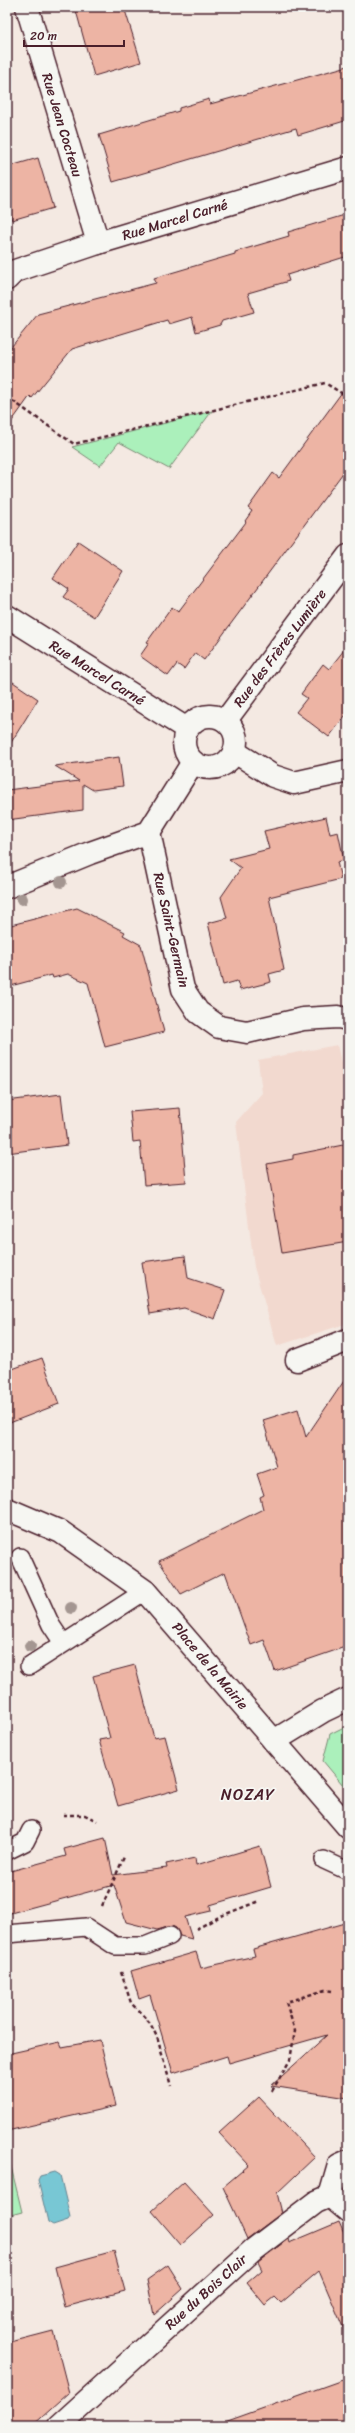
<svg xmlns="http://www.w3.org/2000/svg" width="355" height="2433" viewBox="0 0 355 2433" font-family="Sriracha,sans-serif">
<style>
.built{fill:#f2d9cf}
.green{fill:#abf0bb;stroke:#7a8873}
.water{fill:#78c7d4;stroke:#668490}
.building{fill:#edb4a4;stroke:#4a1f2b}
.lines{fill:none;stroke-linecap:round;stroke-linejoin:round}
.lane-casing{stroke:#4a1f2b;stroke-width:20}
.street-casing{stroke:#4a1f2b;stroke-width:25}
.path{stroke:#4a1f2b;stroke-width:2.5;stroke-dasharray:4 3;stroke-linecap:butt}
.lane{stroke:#f6f6f2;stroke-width:17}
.street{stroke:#f6f6f2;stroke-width:22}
.tree{fill:#a49691}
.labels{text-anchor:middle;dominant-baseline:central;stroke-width:3.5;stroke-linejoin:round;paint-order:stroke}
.street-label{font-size:14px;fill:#4a1f2b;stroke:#f6f6f2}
.quarter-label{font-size:16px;letter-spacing:1px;fill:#4a1f2b;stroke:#f6f6f2}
</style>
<rect width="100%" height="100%" fill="#f4e9e2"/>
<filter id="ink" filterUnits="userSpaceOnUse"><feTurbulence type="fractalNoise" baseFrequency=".025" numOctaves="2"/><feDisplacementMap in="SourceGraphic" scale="8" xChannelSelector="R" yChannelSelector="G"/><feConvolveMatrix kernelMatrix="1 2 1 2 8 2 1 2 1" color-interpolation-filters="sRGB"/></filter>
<g filter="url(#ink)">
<!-- built -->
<path class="built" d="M337,1045L341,1062H348V1323L277,1346L254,1267L236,1122L262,1093L258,1060Z"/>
<!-- green -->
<g class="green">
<path d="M212,411L169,469L119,442L100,466L72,447Z"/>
<path d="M348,1725V1791L323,1761L330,1734Z"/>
<path d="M7,2150L22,2212L7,2216Z"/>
</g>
<!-- water -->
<path class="water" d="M55,2172L60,2175L70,2217L68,2220L53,2225L48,2222L38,2180L40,2176Z"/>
<!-- building -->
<g class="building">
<path d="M75,7H124L141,62L94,76Z"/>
<path d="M348,66V120L298,135L296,128L113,182L99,135L179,111V108L209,99L210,104Z"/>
<path d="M38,158L53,208L12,220L7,204V167Z"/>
<path d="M348,214V256L287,275L289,281L248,293L254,312L222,321L220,325L196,332L192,317L169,324L167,320L72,349L32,398L30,396L7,428V352L38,314L156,283L154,278L235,254V252L289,236L288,232Z"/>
<path d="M348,384V466L204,660L195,653L184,669L177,664L168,676L140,656L149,643L147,642L172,607L178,612L246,522L245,521L252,511L248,508L273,473L279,478Z"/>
<path d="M78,541L123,571L94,617L63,597L69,589L53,578Z"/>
<path d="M348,645V712L329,737L296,712L307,698L301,694L323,664L329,669Z"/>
<path d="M7,678L38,699L7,749Z"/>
<path d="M119,757L123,786L93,790L83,784V810L7,820V790L79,781L55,766Z"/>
<path d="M326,817L330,834L338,832L344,860L337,862L341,879L269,897L284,970L269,974L271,982L240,990L237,981L223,985L208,923L227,918L221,897L241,868L229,859L269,849L264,831Z"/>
<path d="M77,908L125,932L123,935L141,945L164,1032L105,1047L88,983L68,974L53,978L52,975L7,987V926Z"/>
<path d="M61,1094L67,1145L7,1153V1101Z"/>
<path d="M180,1108L186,1182L144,1185L140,1141L133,1142L130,1112Z"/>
<path d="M348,1144V1242L282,1253L267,1164L293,1159V1155Z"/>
<path d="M185,1256L188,1278L225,1290L215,1319L184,1308L150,1314L142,1262Z"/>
<path d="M42,1358L59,1404L7,1424V1371Z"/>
<path d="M348,1375V1646L275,1671L264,1640L251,1645L225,1572L181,1594L159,1561L263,1509L260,1497L264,1495L257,1474L277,1467L263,1420L298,1409L306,1437Z"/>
<path d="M135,1665L154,1738L165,1736L179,1789L118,1806L99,1740L110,1738L93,1676Z"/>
<path d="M105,1838L113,1875L167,1868L166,1864L195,1858L196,1865L260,1846L271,1887L210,1905L211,1911L185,1917L192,1939L180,1936L176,1928L172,1926L157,1930L126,1922L114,1885L7,1914V1872L66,1856L64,1849Z"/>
<path d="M348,1922V2098L271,2086L327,2035L229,2063L227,2056L173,2073L150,1995L139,1999L131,1971L196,1952L201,1968L255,1956L253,1949Z"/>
<path d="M100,2040L116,2106L7,2131V2054L60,2042L62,2047Z"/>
<path d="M259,2097L315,2157L277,2193L282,2213L247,2239L223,2187L249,2165L219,2133Z"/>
<path d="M184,2182L214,2215L181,2245L152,2211Z"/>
<path d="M339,2222L348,2243V2339L319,2271L281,2303L275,2297L265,2305L247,2283L262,2270L258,2262L288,2239L289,2243Z"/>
<path d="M114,2251L125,2291L65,2307L55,2267Z"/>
<path d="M168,2265L183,2289L154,2315L147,2280Z"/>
<path d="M53,2331L69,2393L32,2426H7V2343Z"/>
<path d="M348,2378V2426H222V2423Z"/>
</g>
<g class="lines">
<defs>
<g id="lane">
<path d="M20,1557L51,1625L63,1643"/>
<path d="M29,1666L145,1591"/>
<path d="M7,1851L25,1842L31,1830"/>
<path d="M324,1860L348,1871"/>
<path d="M7,1934L86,1927L115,1946H145L170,1936"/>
</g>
<g id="street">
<path d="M27,7L98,243"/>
<path d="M7,279L15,271L98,243L348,168"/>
<path d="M7,616L187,729"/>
<circle cx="210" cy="742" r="26"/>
<path d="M226,720L348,556"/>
<path d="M235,752L273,776L294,783L348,771"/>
<path d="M149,832L183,989L198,1012L219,1027L247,1032L303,1019L338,1017L348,1019"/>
<path d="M7,887L90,853L149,832L193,762"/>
<path d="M297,1360L348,1340"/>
<path d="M7,1509L61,1532L145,1591L348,1827"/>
<path d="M274,1741L323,1711L348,1699"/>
<path d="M330,2196L348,2211"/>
<path d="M59,2426L253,2250L316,2202L330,2196L339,2165L348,2161"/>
</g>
</defs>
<!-- lane casing -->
<use href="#lane" class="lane-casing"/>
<!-- street casing -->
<use href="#street" class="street-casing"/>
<!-- path -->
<g class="path">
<path d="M7,397L74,444L325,383L348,397"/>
<path d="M63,1815H85L97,1821"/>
<path d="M102,1906L124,1857"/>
<path d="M196,1929L221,1916L259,1901"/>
<path d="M121,1972L131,2003L150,2023L157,2037L171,2086"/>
<path d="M272,2091L290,2060L295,2031L286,2002L325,1990L332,1991"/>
</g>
<!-- lane -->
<use href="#lane" class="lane"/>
<!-- street -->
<use href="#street" class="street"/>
</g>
<!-- trees -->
<g class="tree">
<circle cx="61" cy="882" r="6"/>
<circle cx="22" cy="899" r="6"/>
<circle cx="71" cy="1608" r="6"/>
<circle cx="30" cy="1646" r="6"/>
</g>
</g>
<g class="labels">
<!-- street labels -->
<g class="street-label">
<text transform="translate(62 125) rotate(73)">Rue Jean Cocteau</text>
<text transform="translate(175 220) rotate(-17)">Rue Marcel Carné</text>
<text transform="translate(280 648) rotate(-53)">Rue des Frères Lumière</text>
<text transform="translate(97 673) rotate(32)">Rue Marcel Carné</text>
<text transform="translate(171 930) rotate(77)">Rue Saint-Germain</text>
<text transform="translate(210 1666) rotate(50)">Place de la Mairie</text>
<text transform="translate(206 2292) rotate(-42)">Rue du Bois Clair</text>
</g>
<!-- quarter labels -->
<g class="quarter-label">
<text x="248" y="1794">NOZAY</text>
</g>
</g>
<!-- margin -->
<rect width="355" height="2433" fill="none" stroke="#f6f6f2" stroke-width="24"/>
<rect x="12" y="12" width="331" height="2409" fill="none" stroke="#4a1f2b" stroke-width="1.5" filter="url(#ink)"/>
<!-- scale -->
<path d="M24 40v6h100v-6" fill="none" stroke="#4a1f2b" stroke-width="2"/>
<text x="30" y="40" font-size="12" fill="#4a1f2b" stroke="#f6f6f2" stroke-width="3" paint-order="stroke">20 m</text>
</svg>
